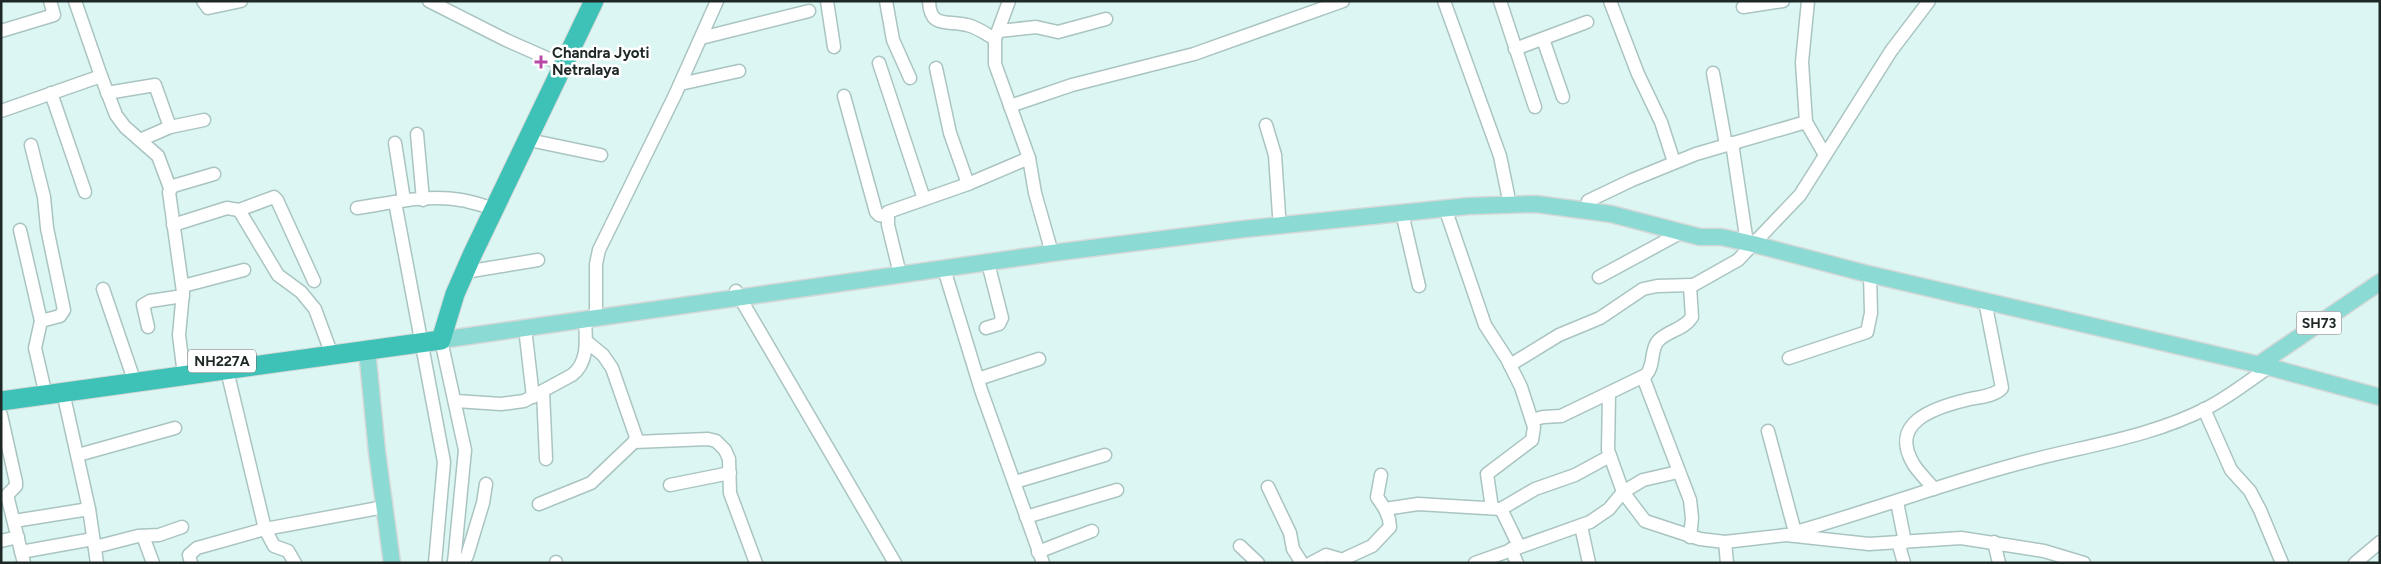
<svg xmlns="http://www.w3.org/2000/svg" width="2381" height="564" viewBox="0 0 2381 564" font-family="Figtree,sans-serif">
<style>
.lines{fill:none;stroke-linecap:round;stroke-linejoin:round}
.minor-casing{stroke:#aac4c1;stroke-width:15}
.major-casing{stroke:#d6d8d8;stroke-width:19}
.highway-casing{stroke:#d6d8d8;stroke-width:21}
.minor{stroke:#fff;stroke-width:12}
.major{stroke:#8bdad3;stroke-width:16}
.highway{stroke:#3ec1b6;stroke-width:19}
.poi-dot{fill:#b949a6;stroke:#fff;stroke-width:2}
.labels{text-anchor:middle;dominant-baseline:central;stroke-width:5;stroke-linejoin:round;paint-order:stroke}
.shield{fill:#fff;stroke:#626868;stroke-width:1}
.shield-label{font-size:14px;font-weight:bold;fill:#1e2827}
.poi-label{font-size:15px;font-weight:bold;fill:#1e2827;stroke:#fff;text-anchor:start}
</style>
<rect width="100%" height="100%" fill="#dcf7f3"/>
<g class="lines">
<defs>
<g id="minor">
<path d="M203,1L208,8L241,1"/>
<path d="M429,1L506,40L565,66"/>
<path d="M827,1L834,47"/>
<path d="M886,1L893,40L910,78"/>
<path d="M929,1C930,29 947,20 967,25C977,27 986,34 995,39"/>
<path d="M1009,1L995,39V64L1029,158L1035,193L1052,253"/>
<path d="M1444,1L1500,156L1508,195"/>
<path d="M1500,1L1535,107"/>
<path d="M1610,1L1638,74L1661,122L1674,162"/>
<path d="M1808,1L1802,62L1806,122L1825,155"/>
<path d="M1743,7L1783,1"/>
<path d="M1,31L54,15L50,1"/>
<path d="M999,31L1036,27L1058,32L1106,19"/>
<path d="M701,38L809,11"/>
<path d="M1543,39L1563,97"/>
<path d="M1515,49L1587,22"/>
<path d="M879,63L924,199"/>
<path d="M936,68L950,133L968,184"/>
<path d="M1713,73L1726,145"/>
<path d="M101,76L116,115L125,127L158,156L170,188"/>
<path d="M680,84L739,71"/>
<path d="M51,93L85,192"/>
<path d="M107,93L155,85L170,127"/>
<path d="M844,96L876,212L879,215L886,216"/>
<path d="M1010,106L1072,85L1194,54L1343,1"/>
<path d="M1,111L101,76L75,1"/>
<path d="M1266,125L1275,155L1279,215"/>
<path d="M417,134L423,200"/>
<path d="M140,140L170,127L204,120"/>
<path d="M529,140L601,155"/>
<path d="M395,143L404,200"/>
<path d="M1732,143L1747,243"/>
<path d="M31,145L44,197L47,228L64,310L60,316L41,321"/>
<path d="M1588,201L1632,180L1696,154L1806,122"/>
<path d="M395,202L444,462L435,563"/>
<path d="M357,208C390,203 428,194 461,200C473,202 484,206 495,209"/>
<path d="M1445,208L1485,325L1507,359L1521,387L1534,427L1532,440L1487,474L1492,508"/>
<path d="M239,210L278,275L301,292L315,309L329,347"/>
<path d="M1402,213L1419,286"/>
<path d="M173,225L227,208L239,210L274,197L277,200L314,281"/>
<path d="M20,230L41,321L35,348L44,387"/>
<path d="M898,266L888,225V212L968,184L1029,158"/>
<path d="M944,269L981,390L1043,563"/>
<path d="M465,272L538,260"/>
<path d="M1599,277L1682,232"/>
<path d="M183,286L244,270"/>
<path d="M103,289L132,374"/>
<path d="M736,291L895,563"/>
<path d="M596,310V264L599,250L675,95L717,1"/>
<path d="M148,327L143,305L150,301L183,296"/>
<path d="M525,328L533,397"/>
<path d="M986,328L999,324L1002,318L988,263"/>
<path d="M441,340L465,450L454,563"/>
<path d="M1789,358L1867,332L1871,313L1870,274"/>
<path d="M225,362L265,529L274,546L288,551L295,563"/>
<path d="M1510,365L1559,335L1600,318L1643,289L1657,286L1692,285"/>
<path d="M183,367L179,335L183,292L169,192L173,186L214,174"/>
<path d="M1643,377L1690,500L1692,518L1690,537"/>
<path d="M978,379L1039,359"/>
<path d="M543,391L546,459"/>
<path d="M63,392L89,509L97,563"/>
<path d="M1609,395L1608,450L1623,492L1643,480L1678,472"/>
<path d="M456,401L501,404L524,401L572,375C589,362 586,339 585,320"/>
<path d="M2204,409L2231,470L2250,491L2260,510L2282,563"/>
<path d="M1,415L16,482V486L8,494V499L24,563"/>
<path d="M1532,420L1543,417L1561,416L1646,375C1655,365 1650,350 1658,341C1668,330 1684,330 1692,317L1690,287L1738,260L1800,195L1891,51L1929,1"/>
<path d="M1768,431L1795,532"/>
<path d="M634,442L708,439L716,441L725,450L729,459L730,493L756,563"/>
<path d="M78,455L175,428"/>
<path d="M1381,475L1377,497L1385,509L1418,504L1501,509L1535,489L1575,475L1610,456"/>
<path d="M1015,482L1105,455"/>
<path d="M670,485L730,473"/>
<path d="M1268,487L1290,533L1293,549L1302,563"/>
<path d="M1934,489C1928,481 1920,474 1914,465C1888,423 1933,408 1966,400C1977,397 1994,397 2002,388L1985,301"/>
<path d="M1897,502L1905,542"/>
<path d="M539,504L591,483L634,442L636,437L612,368L603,355L586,341"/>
<path d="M1501,509L1519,546"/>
<path d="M1026,517L1117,490"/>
<path d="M14,521L89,509"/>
<path d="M1581,526L1589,563"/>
<path d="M1792,533C1864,513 1934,487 2006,467C2073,447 2146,440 2209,407C2230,396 2249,381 2269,367"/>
<path d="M143,536L153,563"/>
<path d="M1,541L18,537"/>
<path d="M1725,542L1727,563"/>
<path d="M1898,542L1904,563"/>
<path d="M1994,542L1999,563"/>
<path d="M1240,546L1258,563"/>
<path d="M95,547L138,536L159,535L182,527"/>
<path d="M1511,549L1517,563"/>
<path d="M21,552L93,539"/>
<path d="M1038,552L1092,531"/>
<path d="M454,561H463L467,556L483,503L486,484"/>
<path d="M556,562V563"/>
<path d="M191,563L189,555L197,548L265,529L384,507"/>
<path d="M1311,563L1326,555L1343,560L1348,557L1372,546L1390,527L1389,519L1385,509"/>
<path d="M1475,563L1590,522L1609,509L1623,492L1645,521L1700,539L1725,542L1786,535L1869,544L1961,538L2044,551L2084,563"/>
<path d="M2355,563L2380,542"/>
</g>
<g id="major">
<path d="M441,340L1052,253L1244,229L1469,206L1536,204L1611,214L1700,237H1721L1753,244L1864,273L2269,367L2380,397"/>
<path d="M367,350L377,452L392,563"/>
<path d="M2258,365L2380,282"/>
</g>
<path id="highway" d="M1,401L441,340L455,294L473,253L594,1"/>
</defs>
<!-- minor casing -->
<use href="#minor" class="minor-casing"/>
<!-- major casing -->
<use href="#major" class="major-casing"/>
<!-- highway casing -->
<use href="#highway" class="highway-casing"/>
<!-- minor -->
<use href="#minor" class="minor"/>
<!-- major -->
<use href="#major" class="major"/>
<!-- highway -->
<use href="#highway" class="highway"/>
</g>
<!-- markers -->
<path class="poi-dot" d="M538.5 54.5h5v5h5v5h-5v5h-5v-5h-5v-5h5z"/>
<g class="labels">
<!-- shield labels -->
<g class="shield">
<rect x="2296.5" y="311.5" width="45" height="23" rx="4"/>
<rect x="188" y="349.5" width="68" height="23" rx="4"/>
</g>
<g class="shield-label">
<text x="2319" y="323">SH73</text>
<text x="222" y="361">NH227A</text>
</g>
<!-- poi labels -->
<g class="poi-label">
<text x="552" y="53">Chandra Jyoti<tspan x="552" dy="17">Netralaya</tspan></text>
</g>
</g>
<!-- border -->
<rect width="2381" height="564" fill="none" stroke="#1e2827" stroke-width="5"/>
</svg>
